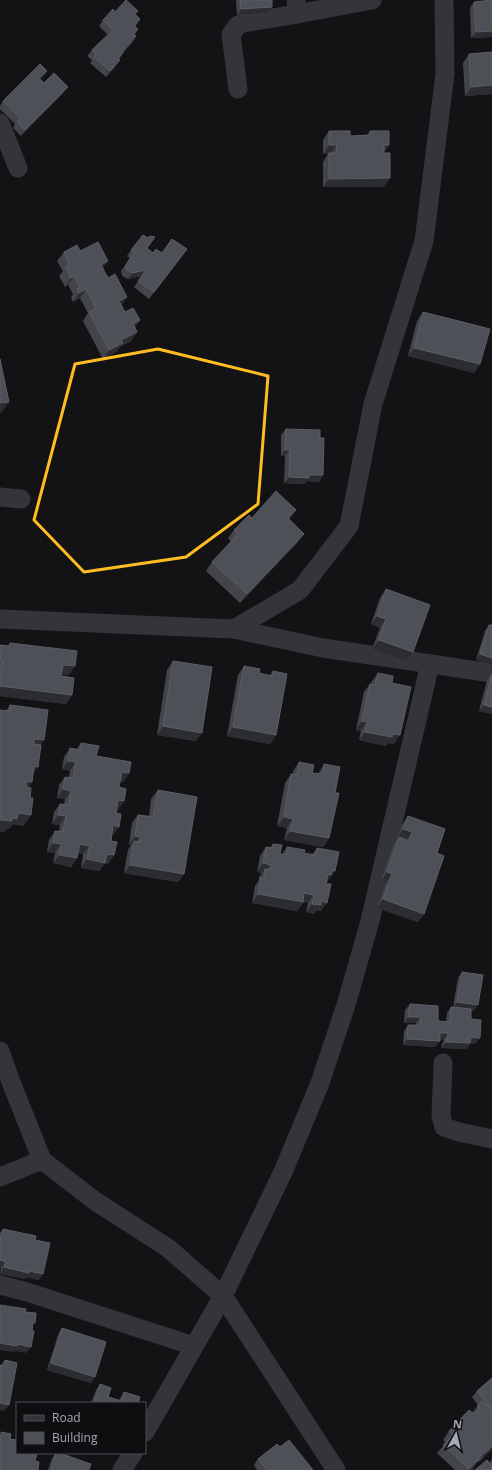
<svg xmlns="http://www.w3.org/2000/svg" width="492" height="1470" viewBox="0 0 492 1470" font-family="'Open Sans',sans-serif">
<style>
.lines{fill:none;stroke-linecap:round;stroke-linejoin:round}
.street{stroke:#34353b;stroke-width:19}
.wall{fill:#43454b}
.shaded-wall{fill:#2c2d31}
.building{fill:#4e5057;stroke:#5b5e66}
.marked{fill:none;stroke:#ffbd21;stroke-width:3;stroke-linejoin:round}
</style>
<rect width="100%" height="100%" fill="#131315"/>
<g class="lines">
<!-- street -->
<g class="street">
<path d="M296,0L297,14L372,0"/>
<path d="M238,89L231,34L238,25L248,22L297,14"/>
<path d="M0,123L18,168"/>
<path d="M0,497L21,499"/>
<path d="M0,619L234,629L300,590L349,526L373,404L424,241L445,74L444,0"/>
<path d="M234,629L323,648L492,673"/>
<path d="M0,1051L11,1082L42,1160L95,1201L168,1248L223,1296L336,1470"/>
<path d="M443,1063L441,1116L444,1127L459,1132L492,1139"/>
<path d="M0,1177L42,1160"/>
<path d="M0,1285L27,1292L194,1346"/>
<path d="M145,1432L223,1296L283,1172L320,1083L346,1005L370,921L430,664"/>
<path d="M122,1470L133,1453"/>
</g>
</g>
<!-- wall -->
<g class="wall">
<path d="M236,0H272V7L268,13L237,15Z"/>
<path d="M474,2L492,37L471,38L470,8Z"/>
<path d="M138,11L135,15L140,19L135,27L138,29L134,34L132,43L123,53L118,59L115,67L106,77L90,63L92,60L87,56L92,50L108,35L99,26L103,20L115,12Z"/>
<path d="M469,54L492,94L465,96L463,63Z"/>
<path d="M43,77L40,79L44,83L63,93L21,136L13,128L15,124L0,109V106L3,101Z"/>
<path d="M329,131L350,136L367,135L370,131L389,145L384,152V187H323V162L328,154H323V140Z"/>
<path d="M147,248L153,253H162L182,256L149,299L134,287L142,276L128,279L122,276L121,271L130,258L127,256L131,250Z"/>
<path d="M80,251L103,269L108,278L127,297L121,305L125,312L140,320L135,327L137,332L131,341L120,347L116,352L103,359L83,321L88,313L80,298L73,302L71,298L73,294L68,285L65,287L59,276L63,271L57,261L64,252Z"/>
<path d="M423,312L480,364L474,373L408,356L417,321Z"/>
<path d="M286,429L320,438L323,475L319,482L307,481L304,484L284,483L285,456H281V435Z"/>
<path d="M252,518L290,520L298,542L240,603L206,571L212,562L231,542L228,538L234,530Z"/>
<path d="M386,589L413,652L407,661L372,649L380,628L371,624L380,598Z"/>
<path d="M489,625H492V665L476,660L485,631Z"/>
<path d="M10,643L69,675L62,674L61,676L72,695L66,704L0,696V645L8,646Z"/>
<path d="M173,661L196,741L157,735L167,670Z"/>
<path d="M244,666L259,673L270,675L273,671L276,735L270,744L227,736L238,675Z"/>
<path d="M378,673L392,683L394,744L388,743L386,746L359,740L361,731L356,730L364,692L370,684H371L372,681Z"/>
<path d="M492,674V714L479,711L487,680Z"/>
<path d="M10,705L41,745L38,767L33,773L32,782L28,788L30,798L31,815L23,826L13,824L9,829H7L4,832L6,711Z"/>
<path d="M81,743L96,756L129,773L123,782L120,781L119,787L124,801L118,810L116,809V813L119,827L113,835H112L111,841L114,855L108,864L105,863L99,871L81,868L83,854L78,853L77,858L71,867L53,863L55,853L47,852L49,840L55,831H59L60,825L52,824L54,812L60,804H64L65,799L57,798L59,785L65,777H69L70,771L62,769L64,757L70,748L76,750Z"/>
<path d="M299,762L312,773L318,774L324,764L335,793L329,838L323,847L284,840L287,828L277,826L285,783L291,774H293V771Z"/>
<path d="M158,790L184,874L178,882L124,873L128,850L131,845H129L132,823L138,815L149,816L151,799Z"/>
<path d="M408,816L437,853L424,914L418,922L377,908L386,883L381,881L393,846L398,838H397L402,825Z"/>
<path d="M273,844L280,854H282L287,847L304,853L312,855L317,848L329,880H328L327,882L321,911L317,910L314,914L306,912L308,903H303L297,911L252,903L255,886L259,880V877L262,873L257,872L260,856L266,847L270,848Z"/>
<path d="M462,972L474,1011H471V1019L475,1044H470L466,1049L441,1048L442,1044L444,1040L440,1039V1041L435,1047L403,1045L404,1031L408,1025H416V1023H404L405,1010L410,1004L438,1021L446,1022L447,1013L451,1007H453L458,978Z"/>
<path d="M3,1229L35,1240L39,1280L26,1277L25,1279L0,1274L1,1268H0V1233Z"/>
<path d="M62,1328L91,1383L47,1370L58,1335Z"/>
<path d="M5,1360L4,1411L1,1365Z"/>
<path d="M492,1378V1449L479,1462L478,1461L472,1470H455L437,1453L446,1443L443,1440L449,1431L472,1413L478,1405L472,1397L477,1391Z"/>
<path d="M100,1384L108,1397L119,1400L124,1392L138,1403H91L96,1390Z"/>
<path d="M280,1447L313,1470H257L254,1465L258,1459Z"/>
<path d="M56,1453L89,1470H48L52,1458Z"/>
<path d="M492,1459V1470L489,1463Z"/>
</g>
<!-- shaded-wall -->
<g class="shaded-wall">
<path d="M272,7L268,13L237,15L241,9Z"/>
<path d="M492,31V37L471,38L476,32Z"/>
<path d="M136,36L132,43L118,58L122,52Z"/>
<path d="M120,60L115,67L106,77L110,71Z"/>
<path d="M47,71L43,77L35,84L39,78Z"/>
<path d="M492,85V94L465,96L471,87Z"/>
<path d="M68,87L63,93L21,136L25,130Z"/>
<path d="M329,145H337L330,154H323Z"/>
<path d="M384,145H389L383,153Z"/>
<path d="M390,178L384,187H323L329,179Z"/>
<path d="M108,261L102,270L101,265Z"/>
<path d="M146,270L142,276L128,279L132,273Z"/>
<path d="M74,276L68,285L65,287L71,278Z"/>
<path d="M86,289L80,298L73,302L79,293Z"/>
<path d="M127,297L121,306L119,301Z"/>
<path d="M140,320L133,329V324Z"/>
<path d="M137,332L131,341L120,347L116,352L103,359L109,350L121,340Z"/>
<path d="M414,348L480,364L474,373L408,356Z"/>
<path d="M9,402L2,412L0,413V403Z"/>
<path d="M285,450H290L285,456H281Z"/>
<path d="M309,475H323L319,482L307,481L304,484L284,483L289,477Z"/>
<path d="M296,510L290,519L282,527L288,518Z"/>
<path d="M304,534L298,542L240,603L247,594Z"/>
<path d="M377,616L386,619L380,628L371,624Z"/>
<path d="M379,640L413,652L407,661L372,649Z"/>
<path d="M480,654L492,658V665L476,660Z"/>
<path d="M63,665L75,666L69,675L57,673Z"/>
<path d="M0,686L72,695L66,704L0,696Z"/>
<path d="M484,705L492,707V714L479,711Z"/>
<path d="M362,721L367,722L361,731L356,730Z"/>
<path d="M163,726L202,733L196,741L157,735Z"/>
<path d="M233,727L276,735L270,744L227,736Z"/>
<path d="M365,732L393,734L400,735L394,744L388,743L386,746L359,740Z"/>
<path d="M34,739L44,740L36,751L27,750Z"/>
<path d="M68,761L76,762L70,771L62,769Z"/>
<path d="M34,766L38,767L30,778Z"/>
<path d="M122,772L129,773L123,782L116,781Z"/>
<path d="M27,781L32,782L25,792Z"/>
<path d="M63,789L71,791L65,799L57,798Z"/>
<path d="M118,800L124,801L118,810L112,808Z"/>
<path d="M18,813L31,815L23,826L13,824L9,829H7L4,832H0V820L12,818Z"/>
<path d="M58,815L66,816L60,825L52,824Z"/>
<path d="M284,817L293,819L287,828L277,826Z"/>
<path d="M113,825L119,827L113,835L107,834Z"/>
<path d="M403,829L412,832L406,841L399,837L398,838H397Z"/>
<path d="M290,831L329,838L323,847L284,840Z"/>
<path d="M135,836L140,837L134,846V841L131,845H129Z"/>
<path d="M53,843L61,844L55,853L47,852Z"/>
<path d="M80,844L90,846L83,854L74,853Z"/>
<path d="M107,854L114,855L108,864L105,863L99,871L81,868L87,859Z"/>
<path d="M59,855L77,858L71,867L53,863Z"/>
<path d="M263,863L271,865L265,873V869L262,873L257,872Z"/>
<path d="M130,865L184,874L178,882L124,873Z"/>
<path d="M332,871H335L329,880H328L325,884L328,874Z"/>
<path d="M387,872L392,874L386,883L381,881Z"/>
<path d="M304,893L314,895L308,903H303L297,911L252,903L258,894Z"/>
<path d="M383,899L424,914L418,922L377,908Z"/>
<path d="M321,901L327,903L321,911L317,910L314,914L306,912L312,904Z"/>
<path d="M457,1002L478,1005L474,1011L453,1008Z"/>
<path d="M408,1017H421L416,1023H404Z"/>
<path d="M440,1033H448L444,1040L436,1039Z"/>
<path d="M471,1037L480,1038L475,1044H470L466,1049L441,1048L446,1042Z"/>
<path d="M407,1039L440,1041L435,1047L403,1045Z"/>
<path d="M0,1260L6,1262L1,1268H0Z"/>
<path d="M4,1267L29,1271L43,1274L39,1280L26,1277L25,1279L0,1274Z"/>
<path d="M0,1343L17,1344L31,1347L26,1353L14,1351L13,1352L0,1350Z"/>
<path d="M51,1363L95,1377L91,1383L47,1370Z"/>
<path d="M0,1403L9,1405L4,1411L0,1410Z"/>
<path d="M492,1446V1449L479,1462L485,1453Z"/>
<path d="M479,1459L473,1468L472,1470H469Z"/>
</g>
<!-- building -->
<g class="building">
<path d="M126,0L138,11L135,14L140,19L134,26L138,29L134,34L136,36L122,52L123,53L118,59L120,60L110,71L94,57L96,54L92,50L113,30L103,20L113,9L115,12Z"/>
<path d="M240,0H272V7L241,9Z"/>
<path d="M492,0V31L476,32L474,2Z"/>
<path d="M492,52V85L471,87L469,54Z"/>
<path d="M40,64L47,71L39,78L44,83L54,73L68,87L25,130L17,122L20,118L3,101Z"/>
<path d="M329,131H350V136L370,135V131H389V145H384V153H390V178L329,179V153H336L337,145H329Z"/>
<path d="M143,235L148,238L150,236L155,237L147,248L153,253L156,249L162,253L172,239L187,249L154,292L138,281L146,270L132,273L127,270L126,265L134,252L131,250Z"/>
<path d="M98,242L108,261L101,265L108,278L115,274L127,297L119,301L125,312L133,308L140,320L133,324L137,332L121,340L123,343L109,350L89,312L96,308L86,289L79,293L77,289L80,287L74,276L71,278L65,267L70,265L64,252L77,245L80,251Z"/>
<path d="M423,312L490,329L480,364L414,348Z"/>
<path d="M0,359L9,402L0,403Z"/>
<path d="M286,429L320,430V438H324L323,475H309V478L289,477L290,450H285Z"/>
<path d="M276,491L296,510L288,518L304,534L247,594L212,562L238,534L234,530L249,515L252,518Z"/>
<path d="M386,589L430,605L413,652L379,640L386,619L377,616Z"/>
<path d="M489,625H492V658L480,654Z"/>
<path d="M10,643L77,651L75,666L63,665L61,676L74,678L72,695L0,686V670H1L2,660H0V645L9,646Z"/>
<path d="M173,661L212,667L202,733L163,726Z"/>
<path d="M244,666L260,669L259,673L272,676L273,671L287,674L276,735L233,727Z"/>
<path d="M378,673L393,676L392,683L411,687L400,735L393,734L392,737L365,732L367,722L362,721L370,684L375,685Z"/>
<path d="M492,674V707L484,705Z"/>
<path d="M10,705L48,710L44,740L34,739V744L41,745L38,767L34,766L32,782L27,781L26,787L31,788L30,798H33L31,815L18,813L17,819L12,818V821L0,820V710L9,711Z"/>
<path d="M81,743L99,746L96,756L131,762L129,773L122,772L119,787L126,789L124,801L118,800L116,813L121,814L119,827L113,825L111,841L117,842L114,855L107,854L105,863L87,859L90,846L80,844L77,858L59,855L61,844L53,843L55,831L63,832L66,816L58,815L60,804L69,805L71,791L63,789L65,777L73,778L76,762L68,761L70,748L80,750Z"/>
<path d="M299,762L314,765L312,773L323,774L324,764L340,767L335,793H339L329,838L290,831L293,819L284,817L291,774L297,775Z"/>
<path d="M158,790L197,797L184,874L130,865L134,841L140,842V837L135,836L138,815L153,817Z"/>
<path d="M408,816L445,829L437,853L444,856L424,914L383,899L392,874L387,872L399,837L409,841L412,832L403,829Z"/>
<path d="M273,844L282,845L280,854L286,855L287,847L305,850L304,853L315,855L317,848L339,852L335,871H332L331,875L328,874L326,884H331L327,903L321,901V905L312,904L314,895L304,893L303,902L258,894L261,878H264L265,869H270L271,865L263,863L266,847L272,848Z"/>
<path d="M462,972L483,975L478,1005L457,1002Z"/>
<path d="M410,1004L438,1006V1021L450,1022L451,1007L471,1009V1019L481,1020L480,1038L471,1037L470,1043L446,1042V1038H448V1033H440V1041L407,1039L408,1025H420L421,1017H408Z"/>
<path d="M3,1229L36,1236L35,1240L50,1243L43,1274L29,1271V1273L4,1267L6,1262L0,1260V1241Z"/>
<path d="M0,1305L26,1309L25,1312L36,1313L35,1323H33L32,1330L34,1331L31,1347L17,1344V1346L0,1343Z"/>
<path d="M62,1328L106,1342L95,1377L51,1363Z"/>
<path d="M5,1360L17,1363L9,1405L0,1403V1365L4,1366Z"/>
<path d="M492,1378V1410L477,1391Z"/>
<path d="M100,1384L111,1388L108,1397L121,1401L124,1392L140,1397L138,1403H94Z"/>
<path d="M482,1401L492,1410V1446L485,1453L484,1452L478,1458L479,1459L469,1469L443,1445L453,1435L449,1431L469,1410L474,1414L480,1408L477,1406Z"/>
<path d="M1,1432L11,1434L10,1439L17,1440V1453H37L35,1461L39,1462L38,1470H0V1435H1Z"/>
<path d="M289,1440L313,1470H267L258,1459L277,1444L280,1447Z"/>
<path d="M56,1453H59L91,1464L89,1470H51Z"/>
<path d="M487,1460L491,1465H492V1470H475Z"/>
</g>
<!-- marked area -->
<path class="marked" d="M158,349L268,376L258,504L186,557L84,572L34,520L75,364Z"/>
<!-- legend -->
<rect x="16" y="1402" width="130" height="52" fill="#0e0e10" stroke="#4a4c53"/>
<rect x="24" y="1415" width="20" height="6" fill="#34353b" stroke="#4a4c53"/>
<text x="52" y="1422" font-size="12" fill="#a3a9b7">Road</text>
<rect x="24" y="1432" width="20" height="12" fill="#4e5057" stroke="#4a4c53"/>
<text x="52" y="1442" font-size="12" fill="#a3a9b7">Building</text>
<!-- north arrow -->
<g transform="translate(456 1434) rotate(8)" stroke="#0e0e10" stroke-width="3" paint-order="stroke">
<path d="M0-3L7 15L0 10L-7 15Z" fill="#a3a9b7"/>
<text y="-6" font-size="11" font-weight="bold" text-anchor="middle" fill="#a3a9b7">N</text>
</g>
</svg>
